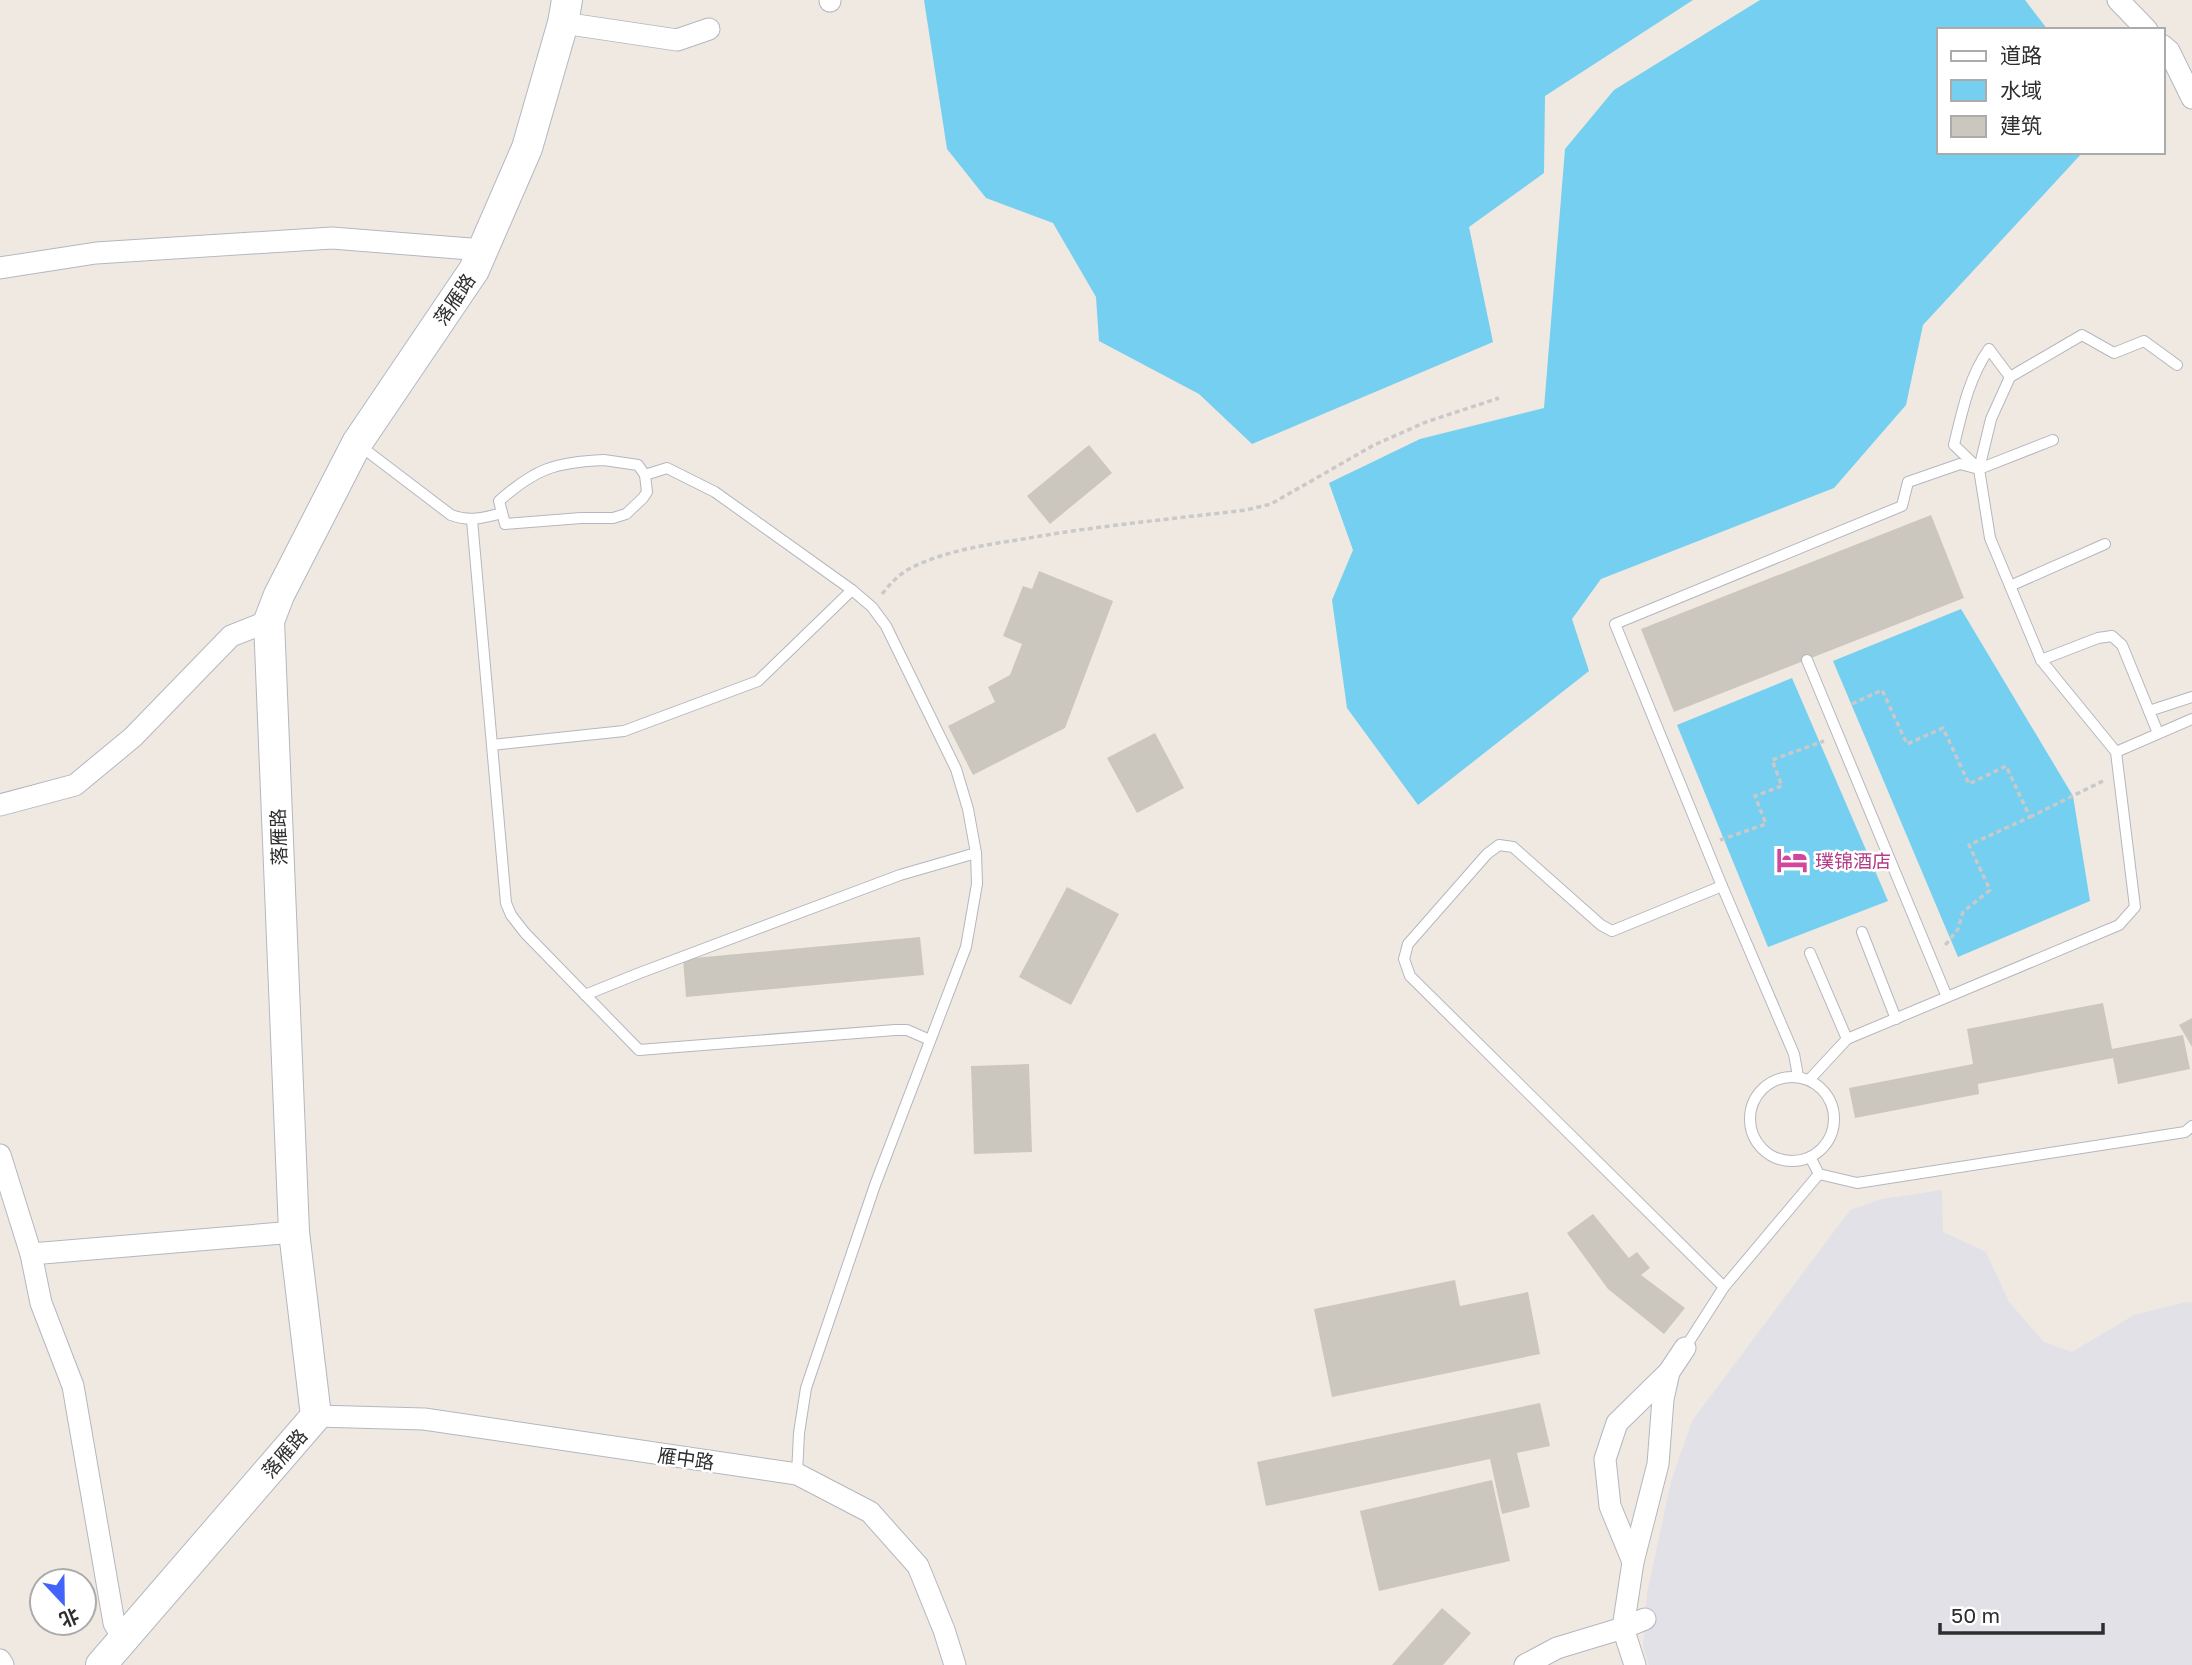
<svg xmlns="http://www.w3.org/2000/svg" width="2192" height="1665" viewBox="0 0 2192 1665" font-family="'Golos Text','Noto Sans SC',sans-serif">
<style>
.industrial{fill:#e3e1e8}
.water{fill:#75cff0}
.building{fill:#cbc7bf}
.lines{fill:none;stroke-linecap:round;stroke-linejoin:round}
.lane-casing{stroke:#b4b7c1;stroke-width:12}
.street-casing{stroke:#b4b7c1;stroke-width:23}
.secondary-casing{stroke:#b4b7c1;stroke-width:32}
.path{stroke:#c9c9c9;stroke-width:3.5;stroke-dasharray:5 3.5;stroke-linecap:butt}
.lane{stroke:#fff;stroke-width:10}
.street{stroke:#fff;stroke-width:21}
.secondary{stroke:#fff;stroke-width:30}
.labels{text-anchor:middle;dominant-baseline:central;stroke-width:5;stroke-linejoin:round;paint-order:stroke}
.street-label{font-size:19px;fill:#2e2e2e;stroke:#fff}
.hotel-label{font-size:19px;fill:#b23c85;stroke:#fff;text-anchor:start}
</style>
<rect width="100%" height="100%" fill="#efe9e1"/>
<!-- industrial -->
<path class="industrial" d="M1942,1190L1943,1232L1986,1252L2009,1302L2044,1342L2072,1352L2134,1315L2186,1302L2192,1303V1665H1649L1643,1646L1647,1593L1671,1481L1692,1421L1850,1210L1882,1199Z"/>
<!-- water -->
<g class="water">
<path d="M924,0H1693L1545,96L1544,173L1469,227L1493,342L1252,444L1199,394L1099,341L1096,297L1053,223L986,198L947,149Z"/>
<path d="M1760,0H2025L2048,30H1938V152H2083L1923,325L1906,405L1834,488L1601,579L1572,619L1589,671L1418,805L1347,708L1332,600L1353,550L1329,483L1420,439L1544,408L1565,149L1614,90Z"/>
<path d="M1961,609L2073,796L2090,901L1958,957L1833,661Z"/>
<path d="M1792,678L1888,901L1768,947L1677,725Z"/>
</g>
<!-- building -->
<g class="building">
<path d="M1089,445L1112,473L1050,524L1027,496Z"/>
<path d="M1931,515L1964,598L1674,712L1641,629Z"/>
<path d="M1039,571L1113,601L1065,728L973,775L948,726L995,702L988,687L1010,675L1022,644L1003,636L1023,586L1032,589Z"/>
<path d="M1155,733L1184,788L1137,813L1107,758Z"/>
<path d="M1067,887L1119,914L1071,1005L1019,977Z"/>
<path d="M920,937L924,975L686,997L683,959Z"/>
<path d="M2103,1003L2112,1049L2183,1035L2190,1069L2118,1084L2113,1058L1978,1084L1979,1094L1855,1118L1849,1088L1973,1064L1967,1029Z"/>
<path d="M2192,1018V1047L2179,1025Z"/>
<path d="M1029,1064L1032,1152L974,1154L971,1066Z"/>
<path d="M1593,1214L1629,1258L1637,1252L1650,1268L1641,1275L1685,1308L1664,1334L1608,1289L1567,1233Z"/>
<path d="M1455,1280L1460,1306L1528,1292L1540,1354L1332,1397L1314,1309Z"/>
<path d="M1540,1403L1550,1446L1517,1453L1530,1507L1502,1514L1490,1459L1266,1506L1257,1462Z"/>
<path d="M1492,1480L1510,1561L1379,1591L1360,1511Z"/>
<path d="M1442,1608L1471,1633L1443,1665H1392Z"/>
</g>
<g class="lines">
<defs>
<g id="lane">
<path d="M359,445L451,515C469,522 484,518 502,513"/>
<path d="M604,460L638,465L645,475L647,492L643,498L626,514L613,518H581L505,524L499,501C535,469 555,462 604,460Z"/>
<path d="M1979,469L1991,419L2010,377L2082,335L2114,353L2144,341L2177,365"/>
<path d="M645,475L667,468L715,492L852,590L872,607L886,626L956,769L968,809L976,853L977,884L966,947L875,1185L806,1388L799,1433L797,1474"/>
<path d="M472,520L506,903L511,915L525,933L639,1050L895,1030H907L930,1040"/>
<path d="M2010,586L2105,544"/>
<path d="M1807,660L1947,997"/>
<path d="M2041,660L2098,638L2112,636L2122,645L2158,733"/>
<path d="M2149,711L2192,697"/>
<path d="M492,745L624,731L758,681L852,590"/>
<path d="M2116,752L2192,719"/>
<path d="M1722,886L1612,931L1601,925L1513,847L1499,845L1487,854L1408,944L1404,959L1410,976L1724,1287"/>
<path d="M1862,932L1896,1019"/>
<path d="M1810,953L1847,1039"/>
<path d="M585,995L637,974L900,875L976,853"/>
<path d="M1798,1076L1794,1054L1722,886L1615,624L1902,506L1908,482L1960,464L1979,469L2053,440"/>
<circle cx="1792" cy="1119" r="42"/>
<path d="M1809,1080L1847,1039L2119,925L2135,907L2116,752L2041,660L1990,538L1979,469L1954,445C1962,412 1969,377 1989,349L2010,377"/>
<path d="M1810,1157L1819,1174L1857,1183L2185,1132L2192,1126"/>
<path d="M1685,1348L1724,1287L1819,1174"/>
</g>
<g id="street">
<path d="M830,0V1"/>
<path d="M2118,0L2147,30"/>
<path d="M563,23L677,40L709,29"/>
<path d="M2162,45L2169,51L2192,98"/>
<path d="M0,268L96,253L332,238L483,250"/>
<path d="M0,805L75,785L133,737L231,636L269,621"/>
<path d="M0,1155L31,1254L41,1303L73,1386L114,1623L123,1638"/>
<path d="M31,1254L294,1232"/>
<path d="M316,1416L424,1419L797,1474L870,1512L918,1566L944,1630L955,1665"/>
<path d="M1633,1562L1610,1506L1605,1459L1617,1423L1669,1372"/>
<path d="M0,1660L3,1665"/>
<path d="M1525,1665L1557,1648L1623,1628L1645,1619"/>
<path d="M1635,1665L1623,1628L1633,1562L1658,1464L1663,1399L1669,1372L1685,1348"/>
</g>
<path id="secondary" d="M101,1665L316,1416L294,1232L269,621L279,595L357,443L474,270L527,148L563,23L567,0"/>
</defs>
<!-- lane casing -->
<use href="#lane" class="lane-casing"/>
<!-- street casing -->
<use href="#street" class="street-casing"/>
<!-- secondary casing -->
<use href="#secondary" class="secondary-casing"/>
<!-- path -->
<g class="path">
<path d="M882,594C890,584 898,575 909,569C943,551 985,545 1023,539C1096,526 1171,519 1246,510L1271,504L1374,445L1426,422L1499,398"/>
<path d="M1852,704L1882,690L1907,744L1943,728L1969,784L2006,766L2030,817L1969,845L1990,890L1963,912L1958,929L1943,948"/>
<path d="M2030,817L2103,781"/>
<path d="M1720,840L1766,824L1755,796L1782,786L1772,760L1824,741"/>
</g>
<!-- lane -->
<use href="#lane" class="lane"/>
<!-- street -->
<use href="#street" class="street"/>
<!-- secondary -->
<use href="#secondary" class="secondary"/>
</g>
<!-- icons -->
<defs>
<symbol id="hotel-bare" viewBox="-9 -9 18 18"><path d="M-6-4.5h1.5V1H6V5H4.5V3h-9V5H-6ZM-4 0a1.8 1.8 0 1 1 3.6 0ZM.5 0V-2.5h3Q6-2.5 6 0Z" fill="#d1479c" stroke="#fff" stroke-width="2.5" paint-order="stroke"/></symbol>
</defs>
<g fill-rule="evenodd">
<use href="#hotel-bare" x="1770" y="838" width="44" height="44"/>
</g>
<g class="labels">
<!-- street labels -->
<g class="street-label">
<text transform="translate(454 299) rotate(-56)">落雁路</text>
<text transform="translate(278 837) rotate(-92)">落雁路</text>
<text transform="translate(284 1453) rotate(-49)">落雁路</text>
<text transform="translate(686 1458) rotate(8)">雁中路</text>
</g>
<!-- hotel labels -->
<g class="hotel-label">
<text x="1815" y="860">璞锦酒店</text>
</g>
</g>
<!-- legend -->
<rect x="1937" y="28" width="228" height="126" fill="#ffffff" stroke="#ababab" stroke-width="2"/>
<rect x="1951" y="51" width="35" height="10" fill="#ffffff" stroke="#ababab" stroke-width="2"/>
<text x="2000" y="63" font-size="21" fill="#2e2e2e">道路</text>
<rect x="1951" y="80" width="35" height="21" fill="#75cff0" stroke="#ababab" stroke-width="2"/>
<text x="2000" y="98" font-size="21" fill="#2e2e2e">水域</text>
<rect x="1951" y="116" width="35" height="21" fill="#cbc7bf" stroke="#ababab" stroke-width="2"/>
<text x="2000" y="133" font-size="21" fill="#2e2e2e">建筑</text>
<!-- north arrow -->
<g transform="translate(63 1602) rotate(158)"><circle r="33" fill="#ffffff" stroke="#ababab" stroke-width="2"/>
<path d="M0-5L12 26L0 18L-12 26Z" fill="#4264fb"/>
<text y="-10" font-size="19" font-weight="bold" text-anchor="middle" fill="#2e2e2e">北</text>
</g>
<!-- scale -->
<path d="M1940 1623v10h163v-10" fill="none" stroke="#2e2e2e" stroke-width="3.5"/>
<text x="1951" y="1623" font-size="21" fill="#2e2e2e" stroke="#ffffff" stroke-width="5" paint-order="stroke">50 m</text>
</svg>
